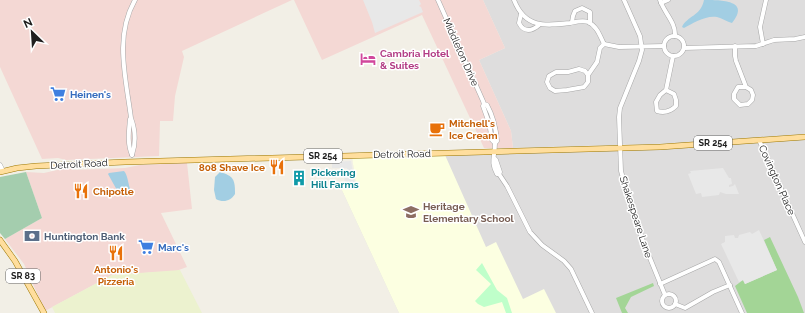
<svg xmlns="http://www.w3.org/2000/svg" width="805" height="313" viewBox="0 0 805 313" font-family="Raleway,sans-serif">
<style>
.residential{fill:#dedddd}
.commercial{fill:#f4d8d4}
.education{fill:#fcffe1}
.farmland{fill:#ecf2cf}
.forest{fill:#a3d596}
.cemetery{fill:#a4cdae}
.park{fill:#bfffca}
.parking{fill:#e8e8e8}
.water{fill:#a2cee3}
.lines{fill:none;stroke-linecap:round;stroke-linejoin:round}
.minor-casing{stroke:#a7a7a7;stroke-width:5}
.major-casing{stroke:#9c7700;stroke-width:6}
.minor{stroke:#fff;stroke-width:4}
.major{stroke:#ffde9d;stroke-width:5}
.labels{text-anchor:middle;dominant-baseline:central;stroke-width:3;stroke-linejoin:round;paint-order:stroke}
.shield{fill:#fff;stroke:#636363;stroke-width:1}
.shield-label{font-size:9px;font-weight:bold;fill:#202020}
.street-label{font-size:10px;fill:#202020;stroke:#fff}
.hotel-label{font-size:10px;font-weight:bold;fill:#b23c85;stroke:#fff;text-anchor:start}
.shop-label{font-size:10px;font-weight:bold;fill:#366cbe;stroke:#fff;text-anchor:start}
.food-label{font-size:10px;font-weight:bold;fill:#c56008;stroke:#fff;text-anchor:start}
.culture-label{font-size:10px;font-weight:bold;fill:#0d838f;stroke:#fff;text-anchor:start}
.education-label{font-size:10px;font-weight:bold;fill:#785e54;stroke:#fff;text-anchor:start}
.service-label{font-size:10px;font-weight:bold;fill:#4e5e75;stroke:#fff;text-anchor:start}
</style>
<rect width="100%" height="100%" fill="#f2efe6"/>
<!-- residential -->
<g class="residential">
<path d="M483,0H805V134L685,143L513,148L511,131L479,60L505,48Z"/>
<path d="M805,137V313H399L340,186L356,185L352,155L660,147Z"/>
</g>
<!-- commercial -->
<g class="commercial">
<path d="M0,0H292L182,51L184,57L175,96L173,121H160L159,156L66,160L58,158L42,159L0,67Z"/>
<path d="M294,0H483L505,48L479,60L511,131L513,148H484L422,15L322,60Z"/>
<path d="M187,163L192,209L161,213L187,267L176,271L112,275L45,311L24,264L5,239L42,218L26,172L44,173L66,168L75,170L125,168L140,165Z"/>
</g>
<!-- education -->
<path class="education" d="M445,155L486,247L496,242L523,299L544,289L556,313H399L340,186L356,185L352,157Z"/>
<!-- farmland -->
<path class="farmland" d="M180,270L202,313H55L52,307L112,275Z"/>
<!-- forest -->
<g class="forest">
<path d="M770,237L798,297L804,313H747L735,286L743,280L745,284L777,270L764,240Z"/>
<path d="M653,283L654,286L631,297L625,308L628,313H622L616,298Z"/>
</g>
<!-- cemetery -->
<path class="cemetery" d="M26,172L42,218L5,239L0,233V177Z"/>
<!-- park -->
<path class="park" d="M482,263L497,290L507,298L512,313H506L502,302L484,307L478,304L475,301L491,284L476,270Z"/>
<!-- parking -->
<g class="parking">
<path d="M363,0H419L421,4L419,6L421,7L423,12L375,33L372,22Z"/>
<path d="M351,161L355,184L345,185L344,173L347,172V168H332V162Z"/>
<path d="M723,168L729,178H731L732,184L729,185V187L733,186L735,184L739,194H726L720,192L719,195L702,197L701,193L696,194L688,174L691,173L690,171Z"/>
<path d="M759,230L777,270L745,284L743,280L739,282L721,244L725,242V236L734,235L735,238H738L739,235L750,232L752,234Z"/>
</g>
<!-- water -->
<g class="water">
<path d="M704,0C721,0 751,0 732,23C727,22 722,18 717,17C706,15 693,23 684,28L682,27C687,16 701,16 704,0Z"/>
<path d="M124,171C128,175 128,185 131,191L130,195L126,197L118,192L108,174L109,173Z"/>
<path d="M220,172C234,176 235,180 235,194C231,201 223,203 216,199L214,190L215,177Z"/>
</g>
<g class="lines">
<defs>
<g id="minor">
<path d="M438,0L483,101L484,104L487,105C493,116 496,128 497,141L495,143L492,140L489,123L483,106L484,104"/>
<path d="M514,0C525,28 544,26 570,23C575,22 583,20 588,22C597,26 600,36 604,44"/>
<path d="M624,0L640,36L642,50L639,61L620,108L619,117L621,171L626,189L643,241L665,295"/>
<path d="M660,0C664,13 676,22 675,36"/>
<path d="M661,3L668,0"/>
<path d="M521,14L519,23C524,33 532,31 539,25"/>
<path d="M572,22L573,16L575,11L582,8L590,12V23"/>
<circle cx="674" cy="46" r="10"/>
<path d="M604,44L619,47L664,46"/>
<path d="M763,44L760,27L766,0"/>
<path d="M735,46V56L736,61L746,87L751,90L753,95L752,100L748,104L740,105L734,99V94L738,87H746"/>
<path d="M684,48L756,46L774,40L795,39L805,37"/>
<path d="M588,75L585,71L579,69L568,72H556L549,76L547,82L550,88L555,91L567,90L584,87L588,82V75L597,62L600,48L604,44"/>
<path d="M666,90L674,94L676,100V106C671,111 664,113 657,111L656,102L660,95L666,90L673,56"/>
<path d="M130,119C129,130 127,144 132,155"/>
<path d="M759,140L805,242"/>
<path d="M132,155C136,143 135,129 131,118C126,78 114,37 135,0"/>
<path d="M494,158L496,160L500,172L499,174H497C490,161 495,157 495,143"/>
<path d="M0,165L3,171"/>
<path d="M499,174L507,186L530,232L542,245L564,261L571,269L592,313"/>
<path d="M660,284L715,259L719,262L742,313"/>
<circle cx="669" cy="301" r="7"/>
<path d="M675,304L685,308L713,292L730,285"/>
</g>
<g id="major">
<path d="M0,172L17,168L36,166L125,162L660,147L805,137"/>
<path d="M0,240L15,261L44,313"/>
</g>
</defs>
<!-- minor casing -->
<use href="#minor" class="minor-casing"/>
<!-- major casing -->
<use href="#major" class="major-casing"/>
<!-- minor -->
<use href="#minor" class="minor"/>
<!-- major -->
<use href="#major" class="major"/>
</g>
<!-- icons -->
<defs>
<symbol id="hotel-bare" viewBox="-9 -9 18 18"><path d="M-6-4.5h1.5V1H6V5H4.5V3h-9V5H-6ZM-4 0a1.8 1.8 0 1 1 3.6 0ZM.5 0V-2.5h3Q6-2.5 6 0Z" fill="#d1479c" stroke="#fff" stroke-width="2.5" paint-order="stroke"/></symbol>
<symbol id="supermarket-bare" viewBox="-9 -9 18 18"><path d="M-6-5.5h2.5l.6 2H6L4.5 2H-2.5L-4.4-4H-6ZM-1.5 3.2a1.3 1.3 0 1 0 .1 0ZM3 3.2a1.3 1.3 0 1 0 .1 0Z" fill="#3f7fe0" stroke="#fff" stroke-width="2.5" paint-order="stroke"/></symbol>
<symbol id="cafe-bare" viewBox="-9 -9 18 18"><path d="M-5.5-4.5H6V0H3Q3 3.5 0 3.5H-2.5Q-5.5 3.5-5.5 0ZM3-3.2v2h1.7v-2ZM-6 4.5H4V6H-6Z" fill="#e8710a" stroke="#fff" stroke-width="2.5" paint-order="stroke"/></symbol>
<symbol id="restaurant-bare" viewBox="-9 -9 18 18"><path d="M-5-6h1v4h1v-4h1v4h1v-4h1v5L-1.5 .5V6h-2V.5L-5-1ZM5-6V6H3V1.5H1.5Q1.5-4 5-6Z" fill="#e8710a" stroke="#fff" stroke-width="2.5" paint-order="stroke"/></symbol>
<symbol id="building-bare" viewBox="-9 -9 18 18"><path d="M-4-6H4V6H1V3H-1V6H-4ZM-2.5-4.3h1.7v1.8h-1.7ZM.8-4.3h1.7v1.8H.8ZM-2.5-1h1.7V.8h-1.7ZM.8-1h1.7V.8H.8Z" fill="#0f9aa8" stroke="#fff" stroke-width="2.5" paint-order="stroke"/></symbol>
<symbol id="school-bare" viewBox="-9 -9 18 18"><path d="M0-5L7-2L0 1L-7-2ZM-4 1L0 2.5L4 1V4Q0 6-4 4Z" fill="#8d6e63" stroke="#fff" stroke-width="2.5" paint-order="stroke"/></symbol>
<symbol id="bank-bare" viewBox="-9 -9 18 18"><path d="M-6-4H6V4H-6ZM0-2.3a2.3 2.3 0 1 0 0 4.6a2.3 2.3 0 1 0 0-4.6Z" fill="#5c6f8a" stroke="#fff" stroke-width="2.5" paint-order="stroke"/></symbol>
</defs>
<g fill-rule="evenodd">
<use href="#hotel-bare" x="357" y="48" width="22" height="22"/>
<use href="#supermarket-bare" x="47" y="83" width="22" height="22"/>
<use href="#cafe-bare" x="426" y="118" width="22" height="22"/>
<use href="#restaurant-bare" x="266" y="156" width="22" height="22"/>
<use href="#building-bare" x="288" y="167" width="22" height="22"/>
<use href="#restaurant-bare" x="70" y="180" width="22" height="22"/>
<use href="#school-bare" x="400" y="201" width="22" height="22"/>
<use href="#bank-bare" x="21" y="225" width="22" height="22"/>
<use href="#supermarket-bare" x="135" y="236" width="22" height="22"/>
<use href="#restaurant-bare" x="105" y="242" width="22" height="22"/>
</g>
<g class="labels">
<!-- shield labels -->
<g class="shield">
<rect x="694" y="136" width="38" height="14" rx="3"/>
<rect x="304" y="149" width="38" height="14" rx="3"/>
<rect x="6" y="269" width="34" height="14" rx="3"/>
</g>
<g class="shield-label">
<text x="713" y="143">SR 254</text>
<text x="323" y="156">SR 254</text>
<text x="23" y="276">SR 83</text>
</g>
<!-- street labels -->
<g class="street-label">
<text transform="translate(461 52) rotate(66)">Middleton Drive</text>
<text transform="translate(402 154) rotate(-1)">Detroit Road</text>
<text transform="translate(79 164) rotate(-3)">Detroit Road</text>
<text transform="translate(777 180) rotate(66)">Covington Place</text>
<text transform="translate(636 217) rotate(72)">Shakespeare Lane</text>
</g>
<!-- hotel labels -->
<g class="hotel-label">
<text x="380" y="53">Cambria Hotel<tspan x="380" dy="12">&amp; Suites</tspan></text>
</g>
<!-- shop labels -->
<g class="shop-label">
<text x="70" y="94">Heinen's</text>
<text x="158" y="247">Marc's</text>
</g>
<!-- food labels -->
<g class="food-label">
<text x="449" y="123">Mitchell's<tspan x="449" dy="12">Ice Cream</tspan></text>
<text x="265" y="167" text-anchor="end">808 Shave Ice</text>
<text x="93" y="191">Chipotle</text>
<text x="116" y="269" text-anchor="middle">Antonio's<tspan x="116" dy="12">Pizzeria</tspan></text>
</g>
<!-- culture labels -->
<g class="culture-label">
<text x="311" y="172">Pickering<tspan x="311" dy="12">Hill Farms</tspan></text>
</g>
<!-- education labels -->
<g class="education-label">
<text x="423" y="206">Heritage<tspan x="423" dy="12">Elementary School</tspan></text>
</g>
<!-- service labels -->
<g class="service-label">
<text x="44" y="236">Huntington Bank</text>
</g>
</g>
<!-- north arrow -->
<g transform="translate(32 32) rotate(335)" stroke="#ffffff" stroke-width="3" paint-order="stroke">
<path d="M0-3L7 15L0 10L-7 15Z" fill="#202020"/>
<text y="-6" font-size="11" font-weight="bold" text-anchor="middle" fill="#202020">N</text>
</g>
</svg>
